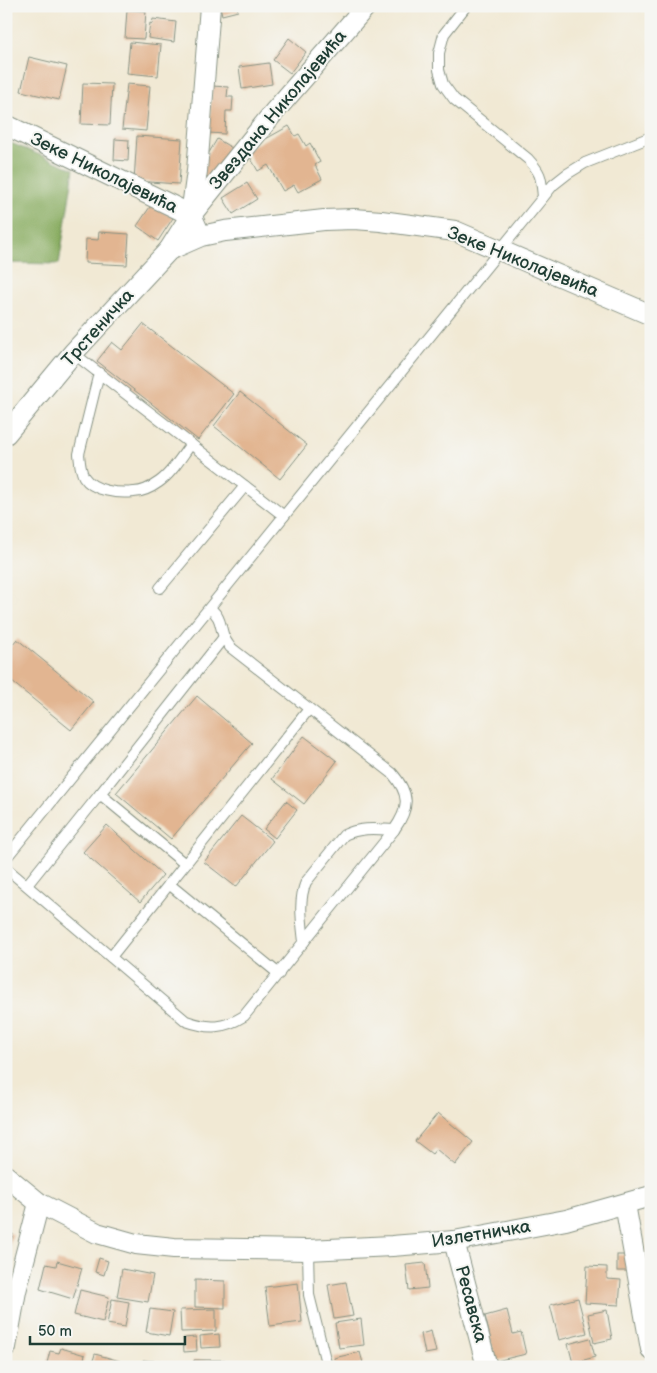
<svg xmlns="http://www.w3.org/2000/svg" width="657" height="1373" viewBox="0 0 657 1373" font-family="'Balsamiq Sans',sans-serif">
<style>
.forest{fill:#88ac60;stroke:#54744a}
.building{fill:#e2b591}
.lines{fill:none;stroke-linecap:round;stroke-linejoin:round}
.service-casing{stroke:#889384;stroke-width:12}
.minor-casing{stroke:#889384;stroke-width:22}
.service{stroke:#fff;stroke-width:10}
.minor{stroke:#fff;stroke-width:20}
.labels{text-anchor:middle;dominant-baseline:central;stroke-width:4;stroke-linejoin:round;paint-order:stroke}
.street-label{font-size:18px;fill:#1f3d34;stroke:#f6f6f2}
</style>
<rect width="100%" height="100%" fill="#f6f6f2"/>
<filter id="ink" filterUnits="userSpaceOnUse"><feTurbulence type="fractalNoise" baseFrequency=".02" numOctaves="2"/><feDisplacementMap in="SourceGraphic" scale="10" xChannelSelector="R" yChannelSelector="G"/><feConvolveMatrix kernelMatrix="1 2 1 2 8 2 1 2 1" color-interpolation-filters="sRGB"/></filter>
<filter id="wash" filterUnits="userSpaceOnUse"><feTurbulence type="fractalNoise" baseFrequency=".0096" numOctaves="4" result="noise"/><feDisplacementMap in="SourceGraphic" scale="20" xChannelSelector="R" yChannelSelector="G"/><feGaussianBlur stdDeviation="1.12" result="paint"/><feColorMatrix in="noise" values="0 0 0 0 0 0 0 0 0 0 0 0 0 0 0 0 0 1.4 0 .05"/><feComposite in="paint" operator="in"/></filter>
<g filter="url(#wash)">
<rect width="100%" height="100%" fill="#f1e9d4"/>
<!-- forest -->
<path class="forest" d="M6,141L74,169L59,264L6,263Z"/>
<g id="blocks">
<!-- building -->
<g class="building">
<path d="M220,6H237L238,11L222,15Z"/>
<path d="M127,10L146,11L144,39L125,38Z"/>
<path d="M153,19L176,22L174,42L148,38L150,23L152,24Z"/>
<path d="M289,38L306,52L290,73L273,60Z"/>
<path d="M130,42L161,45L158,76L127,73Z"/>
<path d="M29,57L67,66L59,100L21,91Z"/>
<path d="M269,63L272,84L242,89L239,67Z"/>
<path d="M83,83L112,84L110,125L81,124Z"/>
<path d="M127,84L150,86L146,131L122,129Z"/>
<path d="M212,86L228,87L227,97H233L232,111H226L225,134L209,133Z"/>
<path d="M289,126L295,136L299,134L306,146L310,143L320,162L315,165L322,179L298,192L294,185L283,191L268,165L258,171L246,150Z"/>
<path d="M137,136L182,139L179,184L134,181Z"/>
<path d="M115,139L129,140L128,161L114,160Z"/>
<path d="M217,139L232,148L211,185L203,180V163Z"/>
<path d="M247,183L257,199L233,214L223,198Z"/>
<path d="M152,204L173,218L158,241L137,226Z"/>
<path d="M99,232L129,234L127,265L85,263L86,239L98,240Z"/>
<path d="M143,324L234,394L198,440L97,361L112,342L122,350Z"/>
<path d="M240,392L307,445L280,479L214,426Z"/>
<path d="M17,639L94,702L71,730L6,677V652Z"/>
<path d="M197,696L252,743L171,839L116,793Z"/>
<path d="M304,736L337,761L304,804L272,779Z"/>
<path d="M286,801L297,810L275,838L264,829Z"/>
<path d="M241,816L273,841L236,887L204,862Z"/>
<path d="M107,825L163,875L140,902L83,852Z"/>
<path d="M438,1113L473,1142L455,1165L436,1149L432,1154L415,1141Z"/>
<path d="M6,1232L13,1234L7,1254H6Z"/>
<path d="M651,1247V1269H648L646,1248Z"/>
<rect x="617" y="1255" width="13" height="16"/>
<path d="M99,1258L108,1261L104,1275L95,1272Z"/>
<path d="M57,1261L82,1268L73,1299L40,1289L46,1264L56,1266Z"/>
<path d="M425,1263L428,1288L409,1290L406,1265Z"/>
<path d="M587,1266L607,1267V1279L621,1280L619,1305L585,1303Z"/>
<path d="M122,1269L153,1275L148,1302L117,1297Z"/>
<path d="M195,1280L225,1281V1308L195,1307Z"/>
<path d="M346,1282L353,1316L334,1319L328,1285Z"/>
<path d="M298,1283L302,1322L270,1326L265,1287Z"/>
<path d="M80,1290L109,1297L103,1322L74,1315Z"/>
<path d="M578,1298L587,1333L559,1340L550,1305Z"/>
<path d="M112,1299L129,1302L125,1327L107,1324Z"/>
<path d="M150,1309L173,1312L169,1336L146,1332Z"/>
<path d="M216,1309V1331L181,1332L180,1310Z"/>
<path d="M507,1310L513,1334L521,1332L526,1354L496,1361L485,1316Z"/>
<path d="M607,1310L612,1339L594,1343L588,1314Z"/>
<path d="M361,1319L364,1345L339,1348L335,1323Z"/>
<path d="M431,1331L436,1352L425,1354L421,1334Z"/>
<path d="M219,1334L220,1347L201,1348L200,1336Z"/>
<path d="M196,1337L197,1351L184,1352L183,1338Z"/>
<path d="M590,1338L595,1357L573,1363L568,1344Z"/>
<path d="M61,1348L85,1355L82,1367H46L50,1351L59,1353Z"/>
<path d="M360,1352L363,1363L359,1364L360,1367H336L334,1358Z"/>
<path d="M95,1354L120,1361L119,1367H91Z"/>
<path d="M143,1360L175,1363L174,1367H143Z"/>
<path d="M194,1360H225L226,1367H194Z"/>
</g>
</g>
</g>
<g filter="url(#ink)">
<use href="#blocks" fill-opacity="0" stroke="#889384" stroke-width="1"/>
<g class="lines">
<defs>
<g id="service">
<path d="M466,6L444,34L439,53V70L443,84L454,99L528,159C542,174 541,178 543,197"/>
<path d="M73,353L284,516"/>
<path d="M99,373L79,454C80,462 80,470 84,477C93,491 118,494 134,492C142,492 152,487 159,482C172,473 181,457 191,444"/>
<path d="M160,588L245,486"/>
<path d="M6,858L553,185L567,174L585,163L651,137"/>
<path d="M185,864L100,794L224,637"/>
<path d="M6,868L186,1021C209,1029 223,1029 244,1016L394,830C410,807 410,794 392,773L230,647C228,644 225,640 224,637C219,623 222,619 210,608"/>
<path d="M169,884L279,974"/>
<path d="M27,885L100,794"/>
<path d="M304,942C302,923 298,900 306,882L344,835C360,827 377,829 394,830"/>
<path d="M111,957L309,709"/>
<path d="M308,1250L309,1295L327,1367"/>
</g>
<g id="minor">
<path d="M6,125L191,215L197,228"/>
<path d="M191,215L197,171L210,6"/>
<path d="M169,250L191,215L274,112L366,6"/>
<path d="M6,434L73,353L169,250L201,236L225,231L324,220L354,219L381,221L455,231L651,315"/>
<path d="M6,1176L39,1203L97,1233L136,1244L174,1248L308,1250L392,1246L454,1241L566,1220L651,1196"/>
<path d="M625,1204L651,1349"/>
<path d="M454,1241L487,1367"/>
<path d="M6,1347L16,1291L39,1203"/>
</g>
</defs>
<!-- service casing -->
<use href="#service" class="service-casing"/>
<!-- minor casing -->
<use href="#minor" class="minor-casing"/>
<!-- service -->
<use href="#service" class="service"/>
<!-- minor -->
<use href="#minor" class="minor"/>
</g>
</g>
<g class="labels">
<!-- street labels -->
<g class="street-label">
<text transform="translate(278 110) rotate(-50)">Звездана Николајевића</text>
<text transform="translate(104 173) rotate(26)">Зеке Николајевића</text>
<text transform="translate(523 262) rotate(22)">Зеке Николајевића</text>
<text transform="translate(98 328) rotate(-48)">Трстеничка</text>
<text transform="translate(481 1234) rotate(-9)">Излетничка</text>
<text transform="translate(471 1304) rotate(75)">Ресавска</text>
</g>
</g>
<!-- margin -->
<rect width="657" height="1373" fill="none" stroke="#f6f6f2" stroke-width="25"/>
<!-- scale -->
<path d="M30 1336v8h155v-8" fill="none" stroke="#1f3d34" stroke-width="2.5"/>
<text x="38" y="1336" font-size="15" fill="#1f3d34" stroke="#f6f6f2" stroke-width="4" paint-order="stroke">50 m</text>
</svg>
